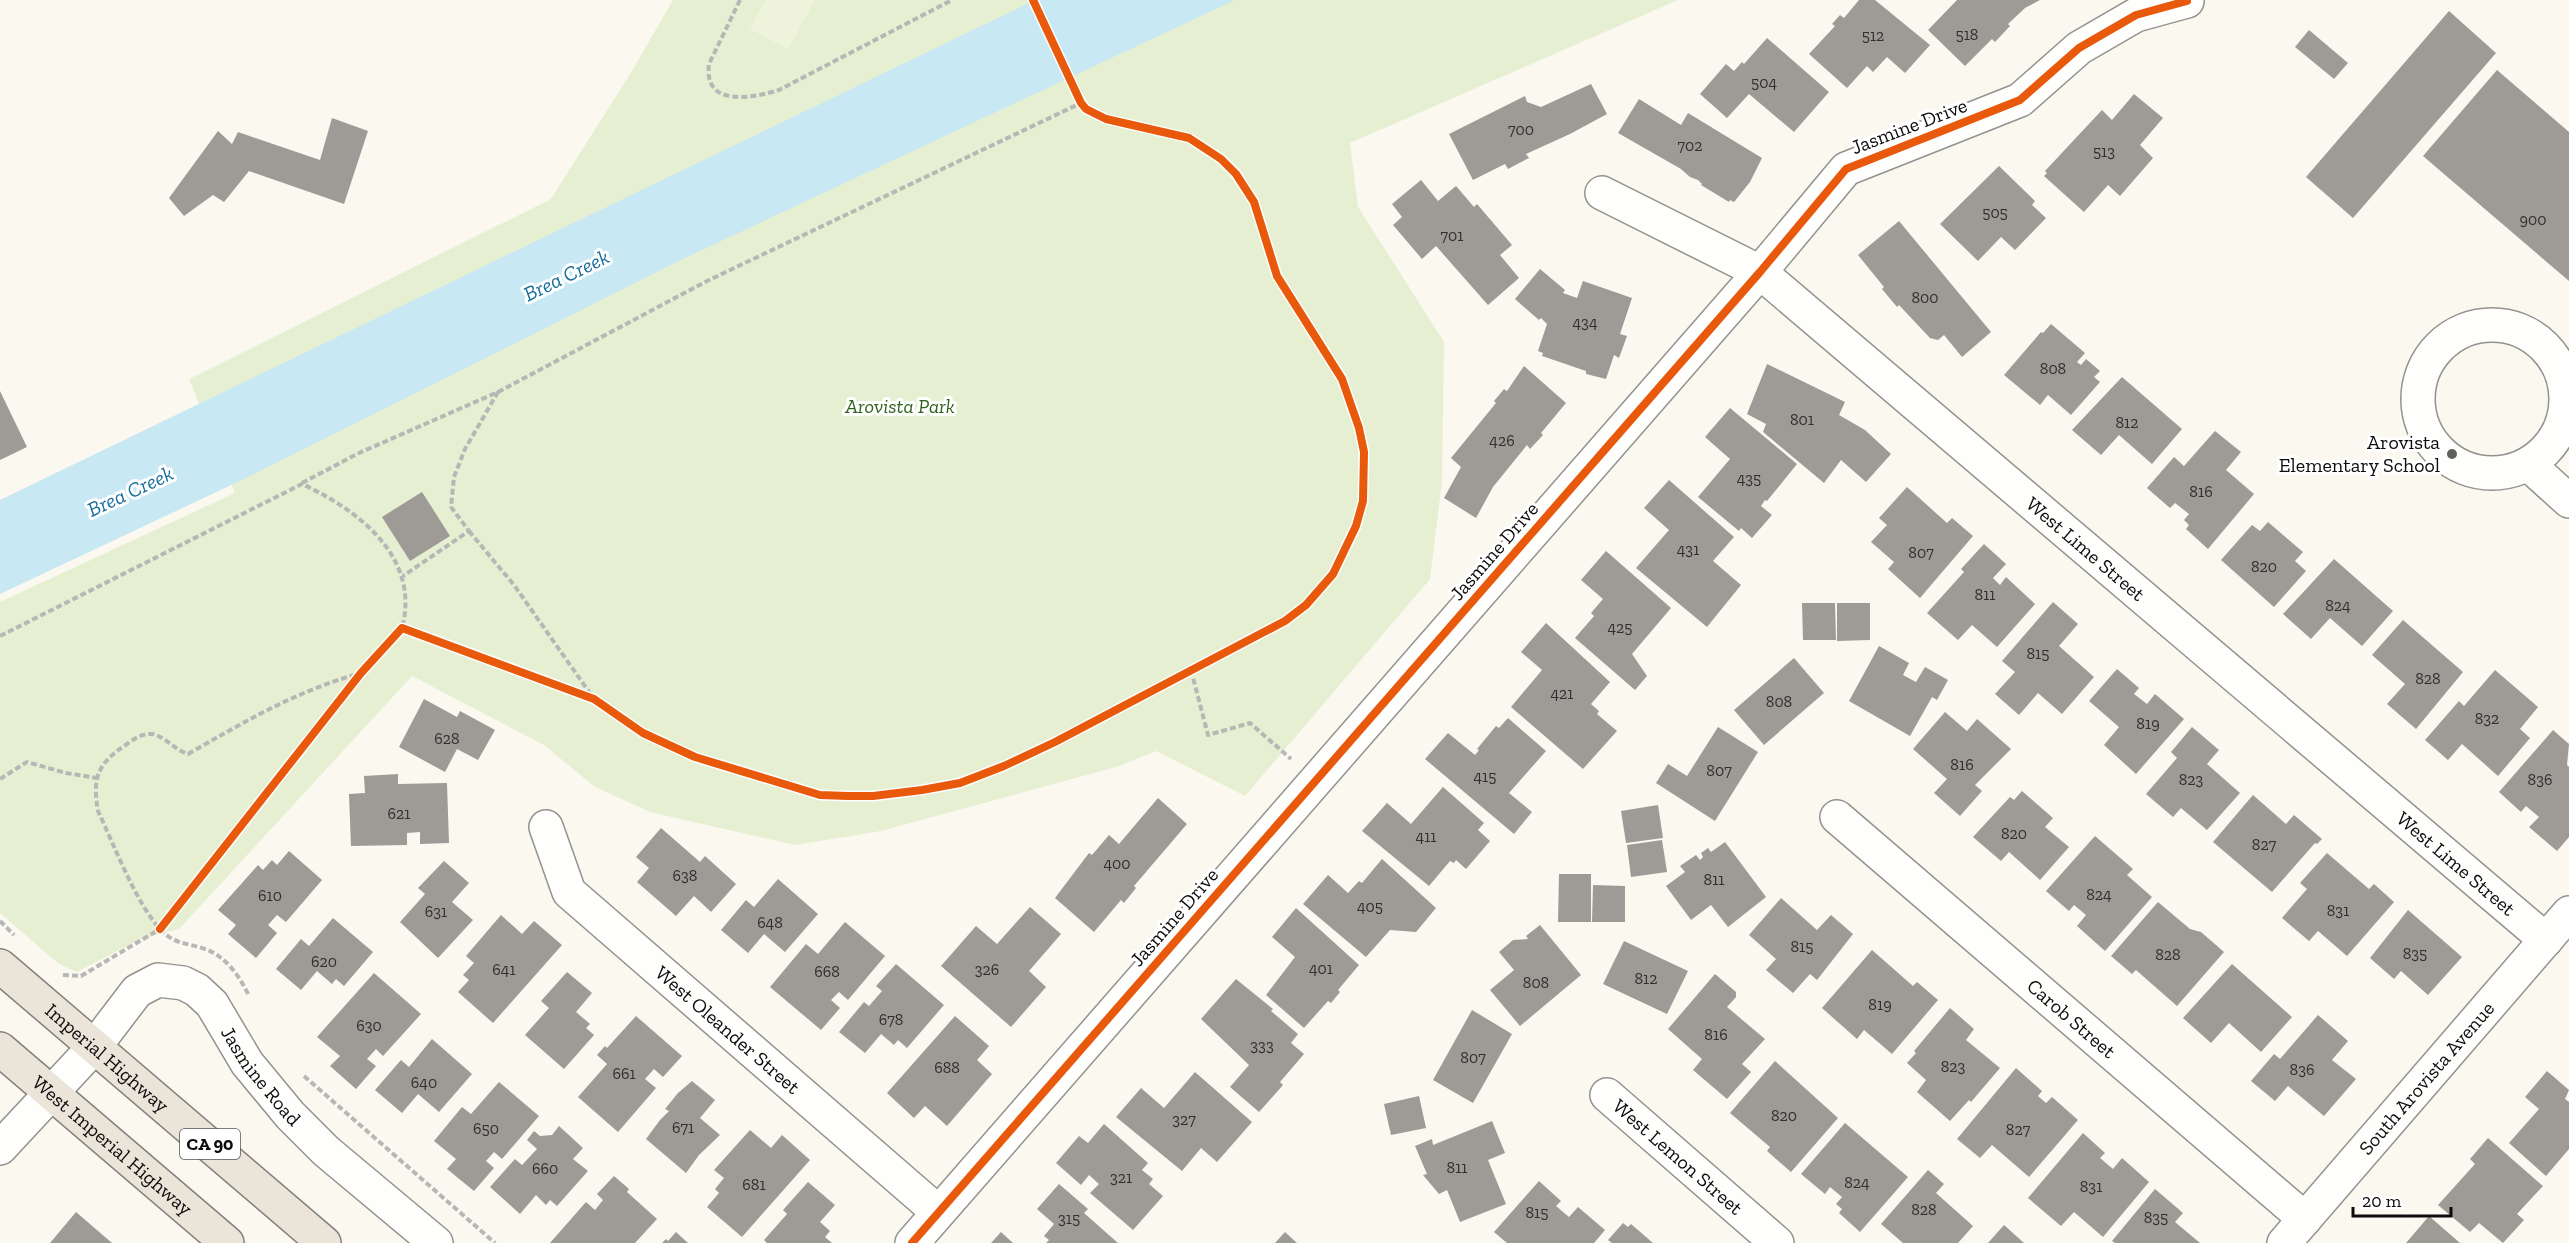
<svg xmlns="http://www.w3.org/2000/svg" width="2569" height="1243" viewBox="0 0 2569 1243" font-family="'Zilla Slab',serif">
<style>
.green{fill:#e6efd1}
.pitch{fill:#eff3db}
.water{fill:#c8e8f3}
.building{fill:#9e9a96}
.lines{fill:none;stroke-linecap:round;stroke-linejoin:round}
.minor-casing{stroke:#94928f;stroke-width:36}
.major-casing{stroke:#81807c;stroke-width:36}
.path{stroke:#b7b7b5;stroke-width:4;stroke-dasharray:6 3;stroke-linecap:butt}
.minor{stroke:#fefefd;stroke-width:33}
.major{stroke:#ebe5d9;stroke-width:33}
.cycleway-casing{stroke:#fff;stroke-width:11}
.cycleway{stroke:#e8590c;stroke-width:8}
.poi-dot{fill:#605f5c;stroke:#fff;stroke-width:2}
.labels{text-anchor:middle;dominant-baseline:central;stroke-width:6;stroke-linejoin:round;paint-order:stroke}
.number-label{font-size:16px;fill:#30302e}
.shield{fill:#fff;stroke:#555;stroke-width:1.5}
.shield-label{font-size:18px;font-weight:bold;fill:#0c0c0c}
.street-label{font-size:20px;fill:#0c0c0c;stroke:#fff}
.park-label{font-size:20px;font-style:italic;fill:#32621f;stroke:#fff}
.poi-label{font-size:20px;fill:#0c0c0c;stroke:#fff;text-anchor:end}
.water-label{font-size:21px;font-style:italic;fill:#196d9b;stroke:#fff}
</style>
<rect width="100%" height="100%" fill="#fbf8f0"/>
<!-- green -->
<path class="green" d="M673,0H1678L1350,143L1358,207L1444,342L1442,481L1430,579L1245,796L1156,751L1116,767L881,831L795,845L650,812L595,787L544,745L412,676L179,929L138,940L77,972L59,964L0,913V602L235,493L189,379L551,199L632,71Z"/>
<!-- pitch -->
<path class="pitch" d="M766,0H815L788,49L750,29Z"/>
<!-- water -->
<path class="water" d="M1035,0H1235L687,257L244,479L0,594V500Z"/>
<!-- building -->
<g class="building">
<path d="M1859,0H1875L1930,45L1905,73L1887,57L1873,72L1867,66L1847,88L1809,54L1835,26L1832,24L1840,15L1844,18Z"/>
<path d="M1957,0H2040L2025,8L2008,24L2010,26L1995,42L1992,39L1965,66L1928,30Z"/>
<path d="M2449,11L2496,53L2353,218L2306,177Z"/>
<path d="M2309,30L2348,63L2334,79L2295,47Z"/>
<path d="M1767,38L1829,92L1794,132L1749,94L1727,118L1700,94L1726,64L1734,71L1742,62L1744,64Z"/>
<path d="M2497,70L2569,132V281L2423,156Z"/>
<path d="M1591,84L1607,114L1570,134L1526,154L1529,158L1508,169L1505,164L1473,180L1449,134L1525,96L1527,102L1541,107Z"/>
<path d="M2134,94L2163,118L2140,145L2153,158L2120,196L2108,185L2084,212L2044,176L2047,173L2045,171L2102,110L2112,120Z"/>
<path d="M1639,99L1681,125L1688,113L1762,158L1750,182L1734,202L1730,200L1729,202L1701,185L1702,184L1698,180L1690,177L1681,169L1618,133Z"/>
<path d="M332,118L368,131L344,204L249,171L224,202L213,195L184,216L169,198L218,131L232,144L238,132L320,160Z"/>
<path d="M1999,166L2035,201L2032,205L2046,218L2015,250L2001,237L1978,261L1940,224Z"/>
<path d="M1421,180L1438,201L1456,186L1474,207L1477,204L1512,245L1500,255L1519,278L1488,305L1436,246L1422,259L1393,225L1402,217L1392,204Z"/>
<path d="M1899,221L1991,332L1962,357L1944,335L1938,340L1930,338L1899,305L1897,307L1882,289L1884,287L1858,255Z"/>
<path d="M1540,269L1565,290L1563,293L1577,298L1583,281L1632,298L1620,334L1627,336L1619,358L1614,355L1606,379L1586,374V371L1542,356L1543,353L1538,351L1547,324L1541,318L1539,320L1515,299Z"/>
<path d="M2051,324L2085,353L2077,362L2081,365L2086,359L2100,371L2094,377L2100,382L2071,415L2048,395L2040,405L2004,375L2041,332L2043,333Z"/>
<path d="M1767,364L1845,402L1839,415L1865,430L1891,454L1866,482L1841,460L1824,483L1763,432L1766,424L1747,414Z"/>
<path d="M1524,366L1566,403L1541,433L1543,435L1530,449L1527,445L1493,487L1476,518L1444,498L1461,467L1451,458L1496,403L1494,401L1504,389L1507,391Z"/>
<path d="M2122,377L2182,429L2152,464L2119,435L2101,455L2072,430Z"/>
<path d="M0,391L27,447L0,460Z"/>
<path d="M1730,408L1797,464L1767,501L1765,500L1761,506L1772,515L1752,538L1741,528L1739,531L1698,497L1730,459L1705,437Z"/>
<path d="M2215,431L2241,452L2226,470L2254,494L2208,549L2186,529L2189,525L2184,520L2189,514L2175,503L2170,508L2147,488L2174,457L2184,466Z"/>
<path d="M1669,480L1734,537L1713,561L1741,585L1707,627L1636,568L1669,530L1644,508Z"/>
<path d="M1907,487L1947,523L1952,518L1973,536L1920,598L1888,569L1894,562L1871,542L1887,525L1879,518Z"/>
<path d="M422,492L450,536L410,561L382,517Z"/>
<path d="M2268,522L2303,552L2295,561L2306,571L2274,607L2221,560L2252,525L2260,531Z"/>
<path d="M1984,544L2006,564L1993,578L2000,585L2006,577L2035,604L1997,647L1972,625L1958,640L1927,613L1964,572L1961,569Z"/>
<path d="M1606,551L1671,608L1632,654L1647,676L1635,690L1575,638L1594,616L1591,613L1603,599L1581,580Z"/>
<path d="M2334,559L2393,611L2362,646L2330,618L2311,639L2283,614Z"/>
<path d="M2053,602L2078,624L2059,646L2094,677L2062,714L2038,693L2019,715L1995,694L2015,672L2002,661Z"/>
<path d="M1802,603H1835L1836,640H1803Z"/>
<path d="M1837,603H1870V640L1837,641Z"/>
<path d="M2403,620L2463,672L2416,729L2387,704L2405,684L2372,655Z"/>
<path d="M1546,623L1610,682L1591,704L1599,711L1597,714L1617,731L1583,769L1511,707L1542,670L1521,652Z"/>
<path d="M1879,646L1909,663L1903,675L1916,682L1925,667L1948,680L1937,700L1932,697L1910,736L1849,701Z"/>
<path d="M1794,658L1824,693L1764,745L1734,710Z"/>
<path d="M2117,669L2139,688L2134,694L2147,704L2155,694L2184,719L2136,774L2104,745L2119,727L2089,701Z"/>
<path d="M2495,670L2538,707L2520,729L2530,738L2498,776L2462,744L2448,760L2425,740L2459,701L2464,706Z"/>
<path d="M424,699L457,717L460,711L495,730L478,760L457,749L445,772L399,747Z"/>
<path d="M1945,712L1967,731L1977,719L2011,749L1975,785L1982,791L1960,816L1934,793L1947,779L1913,749Z"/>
<path d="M1508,718L1546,751L1509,793L1532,812L1514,834L1425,759L1448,733L1475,755L1479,750L1477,749L1496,726L1499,728Z"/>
<path d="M1718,727L1758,752L1715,821L1656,783L1668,764L1687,776Z"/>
<path d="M2192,727L2219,750L2207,764L2240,793L2207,830L2181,808L2173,817L2146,794L2177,758L2171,752Z"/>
<path d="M2553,730L2569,744L2567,765L2569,767V837L2557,851L2529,827L2539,817L2526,806L2521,812L2499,792Z"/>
<path d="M398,774V784L447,783L449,843L420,844V832L407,833V845L351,846L349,794L365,793L364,776Z"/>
<path d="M1443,787L1484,823L1478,830L1490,841L1466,869L1456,860L1454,863L1450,861L1429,886L1362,831L1387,803L1411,824Z"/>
<path d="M2022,791L2053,818L2045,827L2069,847L2040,880L2009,852L2001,861L1973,837L2010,797L2014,800Z"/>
<path d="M2253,795L2286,824L2294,815L2322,839L2317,844L2315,843L2272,892L2213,842Z"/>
<path d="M1158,798L1187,824L1134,886L1136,888L1124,903L1121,900L1094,932L1055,898L1089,853L1092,855L1109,835L1119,844Z"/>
<path d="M1658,805L1663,838L1626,843L1621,811Z"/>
<path d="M661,828L700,862L705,856L736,884L711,912L694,896L676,916L637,882L649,868L636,857Z"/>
<path d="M2095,836L2133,869L2127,875L2152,897L2105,951L2077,926L2086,915L2074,905L2069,911L2046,891Z"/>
<path d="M1662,840L1667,872L1631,877L1627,845Z"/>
<path d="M1725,842L1766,897L1728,927L1711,905L1691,920L1666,886L1685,872L1680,866L1696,855L1700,860L1703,857L1701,853L1708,848L1711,852Z"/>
<path d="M289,851L322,880L286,922L277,915L268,925L277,933L256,958L228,934L236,925L218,910L258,865L263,870L272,860L277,865Z"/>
<path d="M2327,853L2369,889L2374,884L2394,902L2347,956L2318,931L2309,941L2282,918L2307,889L2300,883Z"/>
<path d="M1382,859L1436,908L1416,932L1390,930L1366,957L1303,904L1328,875L1348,893L1359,881L1362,883Z"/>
<path d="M444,861L469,883L452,902L473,920L438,958L400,922L425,894L418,888Z"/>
<path d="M1559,874H1591V922H1558Z"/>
<path d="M778,879L818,914L785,952L764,934L748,953L721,930L746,900L754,907Z"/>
<path d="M1593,885L1625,886V922H1592Z"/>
<path d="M1781,898L1817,930L1831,915L1853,934L1817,980L1810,974L1793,993L1766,970L1776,959L1749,935Z"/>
<path d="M2158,902L2190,929L2201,932L2224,952L2177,1006L2136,970L2132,974L2111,956Z"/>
<path d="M1030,907L1061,934L1029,971L1046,987L1011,1027L941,966L976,926L997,944Z"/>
<path d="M1296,908L1359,965L1338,990L1340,992L1331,1003L1328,1001L1304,1028L1266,995L1295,957L1272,937Z"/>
<path d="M2408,910L2462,957L2428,995L2401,971L2394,979L2370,958Z"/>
<path d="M501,915L522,934L534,921L562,945L493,1023L458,992L469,980L463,975L474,963L466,956Z"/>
<path d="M333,918L373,952L344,986L336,979L332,984L317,971L301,990L276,969L301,939L309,946Z"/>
<path d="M845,922L885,956L848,1000L839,992L831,1000L840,1008L821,1030L770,987L806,944L818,954Z"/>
<path d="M1540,925L1581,975L1520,1026L1490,990L1514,970L1499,952L1513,940L1528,939L1526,936Z"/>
<path d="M1624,941L1688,971L1667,1014L1603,984Z"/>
<path d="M1872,950L1913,986L1917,982L1938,1000L1892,1054L1864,1030L1857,1039L1822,1008Z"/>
<path d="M896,964L944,1005L907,1048L898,1040L894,1045L881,1034L865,1053L839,1032L864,1002L869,1006L882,991L876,986Z"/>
<path d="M2232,964L2292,1017L2261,1052L2229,1023L2211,1043L2183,1018Z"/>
<path d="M567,972L592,993L576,1012L590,1024L586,1028L594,1035L564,1069L525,1035L549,1008L541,1001Z"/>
<path d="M374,973L421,1014L383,1056L376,1049L367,1059L376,1066L356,1089L330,1066L340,1056L317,1037Z"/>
<path d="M1715,974L1736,992V997L1727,1007L1765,1039L1742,1064L1751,1072L1727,1099L1693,1070L1702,1059L1668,1029Z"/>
<path d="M1236,979L1273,1009L1271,1011L1298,1034L1291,1043L1304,1054L1280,1082L1283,1085L1259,1112L1230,1087L1249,1065L1201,1019Z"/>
<path d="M1950,1008L1974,1029L1966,1040L2000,1068L1971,1102L1969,1100L1950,1121L1917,1092L1926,1080L1907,1063L1916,1053L1914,1051Z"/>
<path d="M1472,1010L1512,1034L1473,1103L1433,1080Z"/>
<path d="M2318,1015L2348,1041L2332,1060L2356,1079L2324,1116L2288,1086L2275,1101L2251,1081L2274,1054L2280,1059Z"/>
<path d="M636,1016L682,1056L663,1077L654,1069L645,1079L656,1088L618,1132L578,1097L607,1064L597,1055L605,1046L607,1048Z"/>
<path d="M955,1016L989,1046L977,1060L992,1074L947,1126L925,1106L914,1118L887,1093Z"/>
<path d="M432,1039L472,1074L439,1112L418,1094L402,1113L375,1090L401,1060L409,1067Z"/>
<path d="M1775,1061L1838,1118L1791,1172L1767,1151L1770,1147L1730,1113Z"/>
<path d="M2016,1068L2042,1091L2038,1096L2046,1103L2052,1097L2078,1120L2029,1177L1992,1145L1980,1158L1957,1139Z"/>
<path d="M2547,1071L2569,1090L2565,1099L2569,1102V1149L2546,1176L2509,1143L2539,1109L2525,1097Z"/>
<path d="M1195,1072L1252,1122L1217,1162L1201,1148L1182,1171L1116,1117L1141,1088L1164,1108Z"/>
<path d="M692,1081L715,1100L700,1118L720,1135L699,1155L686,1173L646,1139L660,1120L669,1111L665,1109L678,1093Z"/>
<path d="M499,1082L539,1116L502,1159L494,1152L486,1161L494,1168L474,1191L447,1169L456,1159L434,1141L462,1107L471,1114Z"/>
<path d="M1419,1096L1426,1128L1391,1135L1384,1104Z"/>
<path d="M1492,1121L1505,1153L1488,1160L1506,1204L1460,1222L1447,1190L1439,1194L1423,1175L1427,1174L1415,1146L1432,1139L1433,1145Z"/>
<path d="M1845,1123L1908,1177L1860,1232L1839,1213L1842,1209L1836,1204L1842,1197L1830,1187L1825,1194L1801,1174Z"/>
<path d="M1104,1124L1148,1163L1142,1170L1153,1179L1149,1184L1163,1196L1133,1230L1090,1193L1099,1184L1089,1175L1081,1185L1056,1163L1079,1136L1088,1143Z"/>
<path d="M559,1126L583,1148L573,1159L588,1171L557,1206L550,1200L546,1205L536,1195L520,1214L490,1187L515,1159L522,1165L537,1149L527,1140L534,1131L540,1136L552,1135Z"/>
<path d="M750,1130L771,1148L782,1135L810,1160L742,1237L707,1207L719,1193L715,1189L724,1178L714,1170Z"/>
<path d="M2083,1133L2105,1153L2100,1158L2113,1169L2122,1158L2149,1182L2103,1237L2074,1212L2061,1226L2028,1198Z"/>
<path d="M2488,1138L2543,1186L2517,1214L2524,1220L2503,1243L2479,1223L2470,1232L2438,1205L2475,1164L2470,1159Z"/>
<path d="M1928,1170L1944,1184L1936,1193L1973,1226L1958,1243H1903L1881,1224Z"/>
<path d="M614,1176L629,1189L627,1192L657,1219L635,1243H550L586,1202L595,1210L603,1200L597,1194Z"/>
<path d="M1539,1181L1561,1201L1556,1206L1569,1217L1578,1207L1605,1230L1594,1243H1507L1494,1232Z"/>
<path d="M808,1182L835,1205L820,1222L830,1231L825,1237L832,1243H767L764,1240L787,1214L783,1210Z"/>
<path d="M1059,1184L1088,1209L1084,1213L1118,1243H1046L1049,1240L1044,1236L1054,1224L1037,1209Z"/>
<path d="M2155,1189L2183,1213L2175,1222L2200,1243H2115L2112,1241Z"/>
<path d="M76,1212L112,1243H50Z"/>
<path d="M2429,1216L2460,1243H2406Z"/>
<path d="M1623,1223L1628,1227L1631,1224L1653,1243H1612L1608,1240Z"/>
<path d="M2004,1225L2024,1243H1988Z"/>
<path d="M676,1232L688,1243H662L666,1239L668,1241Z"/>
<path d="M1001,1232L1013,1243H991Z"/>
<path d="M1285,1232L1297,1243H1275Z"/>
</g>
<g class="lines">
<defs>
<g id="minor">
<path id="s1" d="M1602,193L1760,272L2546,940"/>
<circle cx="2492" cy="399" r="74"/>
<path d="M2528,464L2569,501"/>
<path id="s2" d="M1837,817L2305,1219"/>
<path id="s3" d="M546,827L569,892L938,1212"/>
<path id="s4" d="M1607,1095L1777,1243"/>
<path id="s5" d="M0,1148L95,1046L137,991L158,980L183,983L197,990L212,1004L247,1063L290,1115L326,1151L436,1243"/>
<path d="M912,1243L1760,272L1846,169L2020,100L2079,48L2136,15L2187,1"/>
<path id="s6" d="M2284,1243L2569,913"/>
</g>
<g id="major">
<path id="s7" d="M0,966L324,1243"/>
<path id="s8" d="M0,1049L227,1243"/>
</g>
</defs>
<!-- minor casing -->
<use href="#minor" class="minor-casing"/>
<!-- major casing -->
<use href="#major" class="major-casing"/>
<!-- path -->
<g class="path">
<path d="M740,0L709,64C703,108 753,98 779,90L952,0"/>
<path d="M498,392L707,281L1081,103"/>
<path d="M302,483L359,453L498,392L465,449L454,477L451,507L469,531L403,576"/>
<path d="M469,531L514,585L594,699"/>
<path d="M0,636L302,484C358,510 421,557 402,628"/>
<path d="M1191,670L1208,735L1250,723L1291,759"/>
<path d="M0,779L27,762L66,773L97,778"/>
<path d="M0,921L14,935"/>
<path d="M63,975L81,976L160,929"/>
<path d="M248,994C239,975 225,956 205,949C185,942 175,945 160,929C136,903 114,845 98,811C92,777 98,763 127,744C134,739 142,733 152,734C164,736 175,750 188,754C246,721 296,691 361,673"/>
<path d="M304,1076L495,1243"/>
</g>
<!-- minor -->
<use href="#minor" class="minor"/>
<!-- major -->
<use href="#major" class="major"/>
<defs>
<g id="cycleway">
<path d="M160,929L361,673L402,628L594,699L643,733L695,757L820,795L848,796H873L922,790L960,783L1004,766L1055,742L1285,621L1306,605L1333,574L1356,526L1363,501L1364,452L1359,428L1342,379L1277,276L1254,202L1236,174L1221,159L1189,138L1106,119L1086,109L1081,103L1033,0"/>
<path d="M912,1243L1760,272L1846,169L2020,100L2079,48L2136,15L2187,1"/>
</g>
</defs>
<!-- cycleway casing -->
<use href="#cycleway" class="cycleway-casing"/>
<!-- cycleway -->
<use href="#cycleway" class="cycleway"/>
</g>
<!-- markers -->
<circle class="poi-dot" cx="2452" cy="454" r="6"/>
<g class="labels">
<!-- number labels -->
<g class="number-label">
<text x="1967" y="34">518</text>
<text x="1873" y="35">512</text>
<text x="1764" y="82">504</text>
<text x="1521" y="129">700</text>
<text x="1690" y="145">702</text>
<text x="2104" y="151">513</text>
<text x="1995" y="212">505</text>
<text x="2533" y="219">900</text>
<text x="1452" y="235">701</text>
<text x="1925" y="297">800</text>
<text x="1585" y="322">434</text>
<text x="2053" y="368">808</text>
<text x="1802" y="419">801</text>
<text x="2127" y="422">812</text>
<text x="1502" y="440">426</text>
<text x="1749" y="478">435</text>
<text x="2201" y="491">816</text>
<text x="1688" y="549">431</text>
<text x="1921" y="552">807</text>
<text x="2264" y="566">820</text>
<text x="1985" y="594">811</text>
<text x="2338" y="605">824</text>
<text x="1620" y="627">425</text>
<text x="2038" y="653">815</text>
<text x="2428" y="678">828</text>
<text x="1562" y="693">421</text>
<text x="1779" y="701">808</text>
<text x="2487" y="718">832</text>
<text x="2148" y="723">819</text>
<text x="447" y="738">628</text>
<text x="1962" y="764">816</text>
<text x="1719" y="770">807</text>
<text x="1485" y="776">415</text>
<text x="2191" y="779">823</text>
<text x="2540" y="779">836</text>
<text x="399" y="813">621</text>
<text x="2014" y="833">820</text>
<text x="1426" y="836">411</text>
<text x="2264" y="844">827</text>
<text x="1117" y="863">400</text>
<text x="685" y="875">638</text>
<text x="1714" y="879">811</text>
<text x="2099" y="894">824</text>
<text x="270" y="895">610</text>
<text x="1370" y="906">405</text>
<text x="2338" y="910">831</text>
<text x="436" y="911">631</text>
<text x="770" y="922">648</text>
<text x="1802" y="946">815</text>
<text x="2415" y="953">835</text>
<text x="2168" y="954">828</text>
<text x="324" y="961">620</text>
<text x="1321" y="968">401</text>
<text x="504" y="969">641</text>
<text x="987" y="969">326</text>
<text x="827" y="971">668</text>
<text x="1646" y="978">812</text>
<text x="1536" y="982">808</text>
<text x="1880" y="1004">819</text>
<text x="891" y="1019">678</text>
<text x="369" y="1025">630</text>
<text x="1716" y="1034">816</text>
<text x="1262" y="1045">333</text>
<text x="1473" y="1057">807</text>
<text x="1953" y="1066">823</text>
<text x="947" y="1067">688</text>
<text x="2302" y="1069">836</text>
<text x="624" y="1073">661</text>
<text x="424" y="1082">640</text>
<text x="1784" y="1115">820</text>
<text x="1184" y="1119">327</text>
<text x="683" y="1127">671</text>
<text x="486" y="1128">650</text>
<text x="2018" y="1129">827</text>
<text x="1457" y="1167">811</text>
<text x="545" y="1168">660</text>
<text x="1121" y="1177">321</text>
<text x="1857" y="1182">824</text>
<text x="754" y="1184">681</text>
<text x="2091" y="1186">831</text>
<text x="1924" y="1209">828</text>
<text x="1537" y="1212">815</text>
<text x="2156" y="1217">835</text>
<text x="1069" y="1218">315</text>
</g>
<!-- shield labels -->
<rect class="shield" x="180" y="1129" width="60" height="30" rx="4.5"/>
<g class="shield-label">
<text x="210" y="1144">CA 90</text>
</g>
<!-- street labels -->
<g class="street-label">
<text transform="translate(1909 126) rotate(-21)">Jasmine Drive</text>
<text stroke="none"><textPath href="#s1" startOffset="604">West Lime Street</textPath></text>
<text transform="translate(1494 551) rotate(-49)">Jasmine Drive</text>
<text stroke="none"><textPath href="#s1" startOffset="1090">West Lime Street</textPath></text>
<text transform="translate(1174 917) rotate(-49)">Jasmine Drive</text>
<text stroke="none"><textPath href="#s2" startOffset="309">Carob Street</textPath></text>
<text stroke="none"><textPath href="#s3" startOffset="279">West Oleander Street</textPath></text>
<text stroke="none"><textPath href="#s7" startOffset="141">Imperial Highway</textPath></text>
<text stroke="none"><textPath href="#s5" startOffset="381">Jasmine Road</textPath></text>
<text stroke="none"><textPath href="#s6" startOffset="218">South Arovista Avenue</textPath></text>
<text stroke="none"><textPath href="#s8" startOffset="148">West Imperial Highway</textPath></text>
<text stroke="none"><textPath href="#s4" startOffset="94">West Lemon Street</textPath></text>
</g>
<!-- park labels -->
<g class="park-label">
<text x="900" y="406">Arovista Park</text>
</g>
<!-- poi labels -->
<g class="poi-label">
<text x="2440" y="442">Arovista<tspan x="2440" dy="23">Elementary School</tspan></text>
</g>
<!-- water labels -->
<g class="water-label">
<text transform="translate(566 275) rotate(-26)">Brea Creek</text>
<text transform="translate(130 491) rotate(-25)">Brea Creek</text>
</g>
</g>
<!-- scale -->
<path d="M2353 1207v9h98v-9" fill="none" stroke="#0c0c0c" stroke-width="3"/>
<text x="2362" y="1207" font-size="18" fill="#0c0c0c" stroke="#ffffff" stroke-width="4.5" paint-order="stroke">20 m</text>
</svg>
